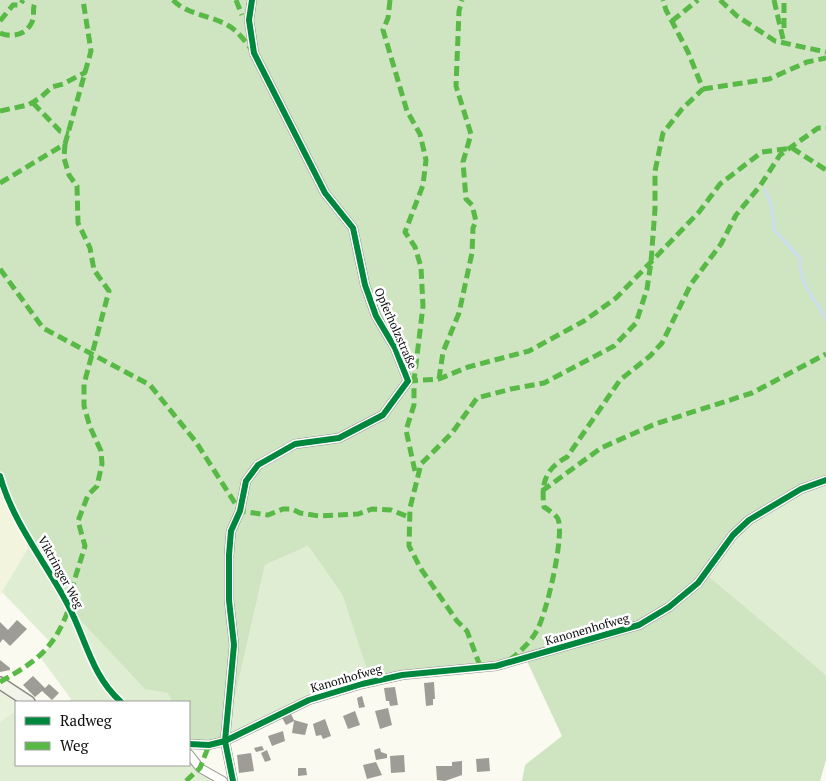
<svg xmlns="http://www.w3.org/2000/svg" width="826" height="781" viewBox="0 0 826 781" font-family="'PT Serif',serif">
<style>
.farmland{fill:#f3f4de}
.green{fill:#dfeed2}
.forest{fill:#cfe5c1}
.pitch{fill:#e9f2dc}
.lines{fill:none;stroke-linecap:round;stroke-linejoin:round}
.stream{stroke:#cbddef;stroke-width:3}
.building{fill:#9d9c96}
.street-casing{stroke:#93938f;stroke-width:10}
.secondary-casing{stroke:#8a8a85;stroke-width:14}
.street{stroke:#fefefd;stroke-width:8}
.secondary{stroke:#f3f4e9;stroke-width:11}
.quiet{stroke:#58b947;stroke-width:5;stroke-dasharray:10 5;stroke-linecap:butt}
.cycleway-casing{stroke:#fff;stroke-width:9}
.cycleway{stroke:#00873e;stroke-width:6}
.labels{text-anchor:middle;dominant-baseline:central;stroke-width:5;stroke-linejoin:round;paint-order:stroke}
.street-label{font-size:12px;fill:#0c0c0c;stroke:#fff}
</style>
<rect width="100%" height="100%" fill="#fafaf0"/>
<!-- farmland -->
<path class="farmland" d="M0,476L31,543L0,596Z"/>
<!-- green -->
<g class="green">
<path d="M826,485V675L707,576C720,558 733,539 749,524C766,509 805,491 826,485Z"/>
<path d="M31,543L69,608L169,693L172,702H68L71,699L40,657L52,644L2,592Z"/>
<path d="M308,546L342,594L371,682L309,700L225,741L265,565Z"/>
<path d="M16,710V765H189V754L192,759L223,781H0V722Z"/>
</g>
<!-- forest -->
<path class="forest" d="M0,0H826V475C812,478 799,485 787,492C744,515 729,532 702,571L826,675V760L820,781H522L525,765L562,736L526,659L371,682L342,594L308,546L265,565L225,741L189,744V702H172L168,693L145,689L69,608L39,558L0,476Z"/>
<!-- pitch -->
<path class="pitch" d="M0,692L16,702V710L0,722Z"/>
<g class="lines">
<!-- stream -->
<path class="stream" d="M765,190L771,204L775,231L800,258C799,286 814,296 826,319"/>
</g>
<!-- building -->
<g class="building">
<path d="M17,620L27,629L10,646L3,639L0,643V622L8,630Z"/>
<path d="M0,660L10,668V670L0,672Z"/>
<path d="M33,676L45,688L49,684L59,693L52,700L42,691L35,697L23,685Z"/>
<path d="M434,682L435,699H433V705L426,706L424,683Z"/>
<path d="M395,687L398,705L390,706L389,701H386L384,688Z"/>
<path d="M362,696L365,707L359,708L357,698Z"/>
<path d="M388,708L392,725L380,729L375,711Z"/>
<path d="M355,711L360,725L348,729L343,716Z"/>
<path d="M291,714L294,720L308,724L305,735L292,733L294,721L286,725L282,718Z"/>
<path d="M325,719L331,736L323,739L321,735L316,736L313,724Z"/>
<path d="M283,731L285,741L272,746L268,736Z"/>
<path d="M262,746L264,750L256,752L254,748Z"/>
<path d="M380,748L381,752L387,754V758L376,760L374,750Z"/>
<path d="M267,750L271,760L265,762L261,753Z"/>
<path d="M251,753L254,771L239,773L237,755Z"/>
<path d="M404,755L405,772L391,773L390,756Z"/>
<path d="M489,758L490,771L477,772L476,759Z"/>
<path d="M462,761V775L445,781L437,780L436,766H452V762Z"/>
<path d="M376,762L382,775L367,779L363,765Z"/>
<path d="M298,768H306L307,775L298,776Z"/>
</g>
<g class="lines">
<defs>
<g id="street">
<path d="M189,744L209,745L225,741L309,700L362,684L402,675L496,666L639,625L669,607L698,583L733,535L749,520L801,489L826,480"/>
<path d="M189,754L200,768L223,781"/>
<path d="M233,781L225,741L234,645L229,600V555L231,531L240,511L246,481L258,465L295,444L339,438L383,415L408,381L395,348L376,316L365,285L353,228L325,193L254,53L249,20L252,0"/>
</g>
<path id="secondary" d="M0,683L29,702"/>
</defs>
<!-- street casing -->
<use href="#street" class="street-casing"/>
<!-- secondary casing -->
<use href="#secondary" class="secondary-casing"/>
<!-- street -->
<use href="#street" class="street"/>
<!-- secondary -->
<use href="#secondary" class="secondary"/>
<!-- quiet -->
<g class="quiet">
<path d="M173,0C187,15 211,15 229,26C238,31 246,43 253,51"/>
<path d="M236,0L242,15"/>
<path d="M390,0L388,18L383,30L407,111L420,134L426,160L423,185L405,232L415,247L421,267L423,306L414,381V405L406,430L416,476"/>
<path d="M720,0L737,16L775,41L826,52"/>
<path d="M774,0L784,43"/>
<path d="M0,21L13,5H20L23,0"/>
<path d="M672,21L698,0"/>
<path d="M784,28V0"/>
<path d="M0,33C12,38 26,35 32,22C35,16 32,9 35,3"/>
<path d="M703,89L769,79L807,62L826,58"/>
<path d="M33,103L60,131L69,133"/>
<path d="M0,111L28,105L40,98L52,87L63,84L86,72"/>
<path d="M65,144L64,158L69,175L77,186L78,223L90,248L94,270L109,291L84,384V406L90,427L101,451L102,464L97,486L88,495L78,521L85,546L67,604"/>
<path d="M0,183L65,144L91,51L83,0"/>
<path d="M0,269L43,328L150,385L196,442L240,511L268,515L283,509H292L300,513L319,516L358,514L372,509L391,510L409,517"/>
<path d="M439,379L443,352L459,313L472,253L473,228L476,221L472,205L466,199L463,162L471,134L456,86L459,11L462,0"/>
<path d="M408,381L439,379L468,367L529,351L584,321L616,298L651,262L699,212L720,184L762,152L792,148L826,170"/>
<path d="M542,491L601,448L655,424L752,393L826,354"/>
<path d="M510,660C519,652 530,643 536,632C546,617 565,535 558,519C556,515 549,510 544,507C541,483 545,469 567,457L620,380L650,356L662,343L691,284L721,244L736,215L760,186L780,155L818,128H826"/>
<path d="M480,666L467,631L457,621L421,569L409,546L410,508L421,464L452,433L477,398L511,389L544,383L614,346L636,323L647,289L651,262L655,209V171L663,133L682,109L703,89L688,52L666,10L663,0"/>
<path d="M0,682C37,661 54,649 69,608"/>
<path d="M186,781L200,768L209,745"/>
</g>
<defs>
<g id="cycleway">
<path d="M0,476C13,523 46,563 68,605C86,639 91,675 121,702"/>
<path d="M189,744L209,745L225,741L309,700L362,684L402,675L496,666L639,625L669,607L698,583L733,535L749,520L801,489L826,480"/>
<path d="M233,781L225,741L234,645L229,600V555L231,531L240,511L246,481L258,465L295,444L339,438L383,415L408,381L395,348L376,316L365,285L353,228L325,193L254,53L249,20L252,0"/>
</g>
</defs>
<!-- cycleway casing -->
<use href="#cycleway" class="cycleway-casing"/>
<!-- cycleway -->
<use href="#cycleway" class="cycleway"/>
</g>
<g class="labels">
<!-- street labels -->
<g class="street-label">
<text transform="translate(396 328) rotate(66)">Opferholzstraße</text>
<text transform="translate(61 572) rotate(61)">Viktringer Weg</text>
<text transform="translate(587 629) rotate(-16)">Kanonenhofweg</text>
<text transform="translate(346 678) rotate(-16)">Kanonhofweg</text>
</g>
</g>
<!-- legend -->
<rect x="15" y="701" width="175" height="65" fill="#ffffff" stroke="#9e9e9e"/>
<rect x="25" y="717" width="25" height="8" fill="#00873e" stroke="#9e9e9e"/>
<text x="60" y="726" font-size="15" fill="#0c0c0c">Radweg</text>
<rect x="25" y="742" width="25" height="8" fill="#58b947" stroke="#9e9e9e"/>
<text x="60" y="751" font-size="15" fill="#0c0c0c">Weg</text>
</svg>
